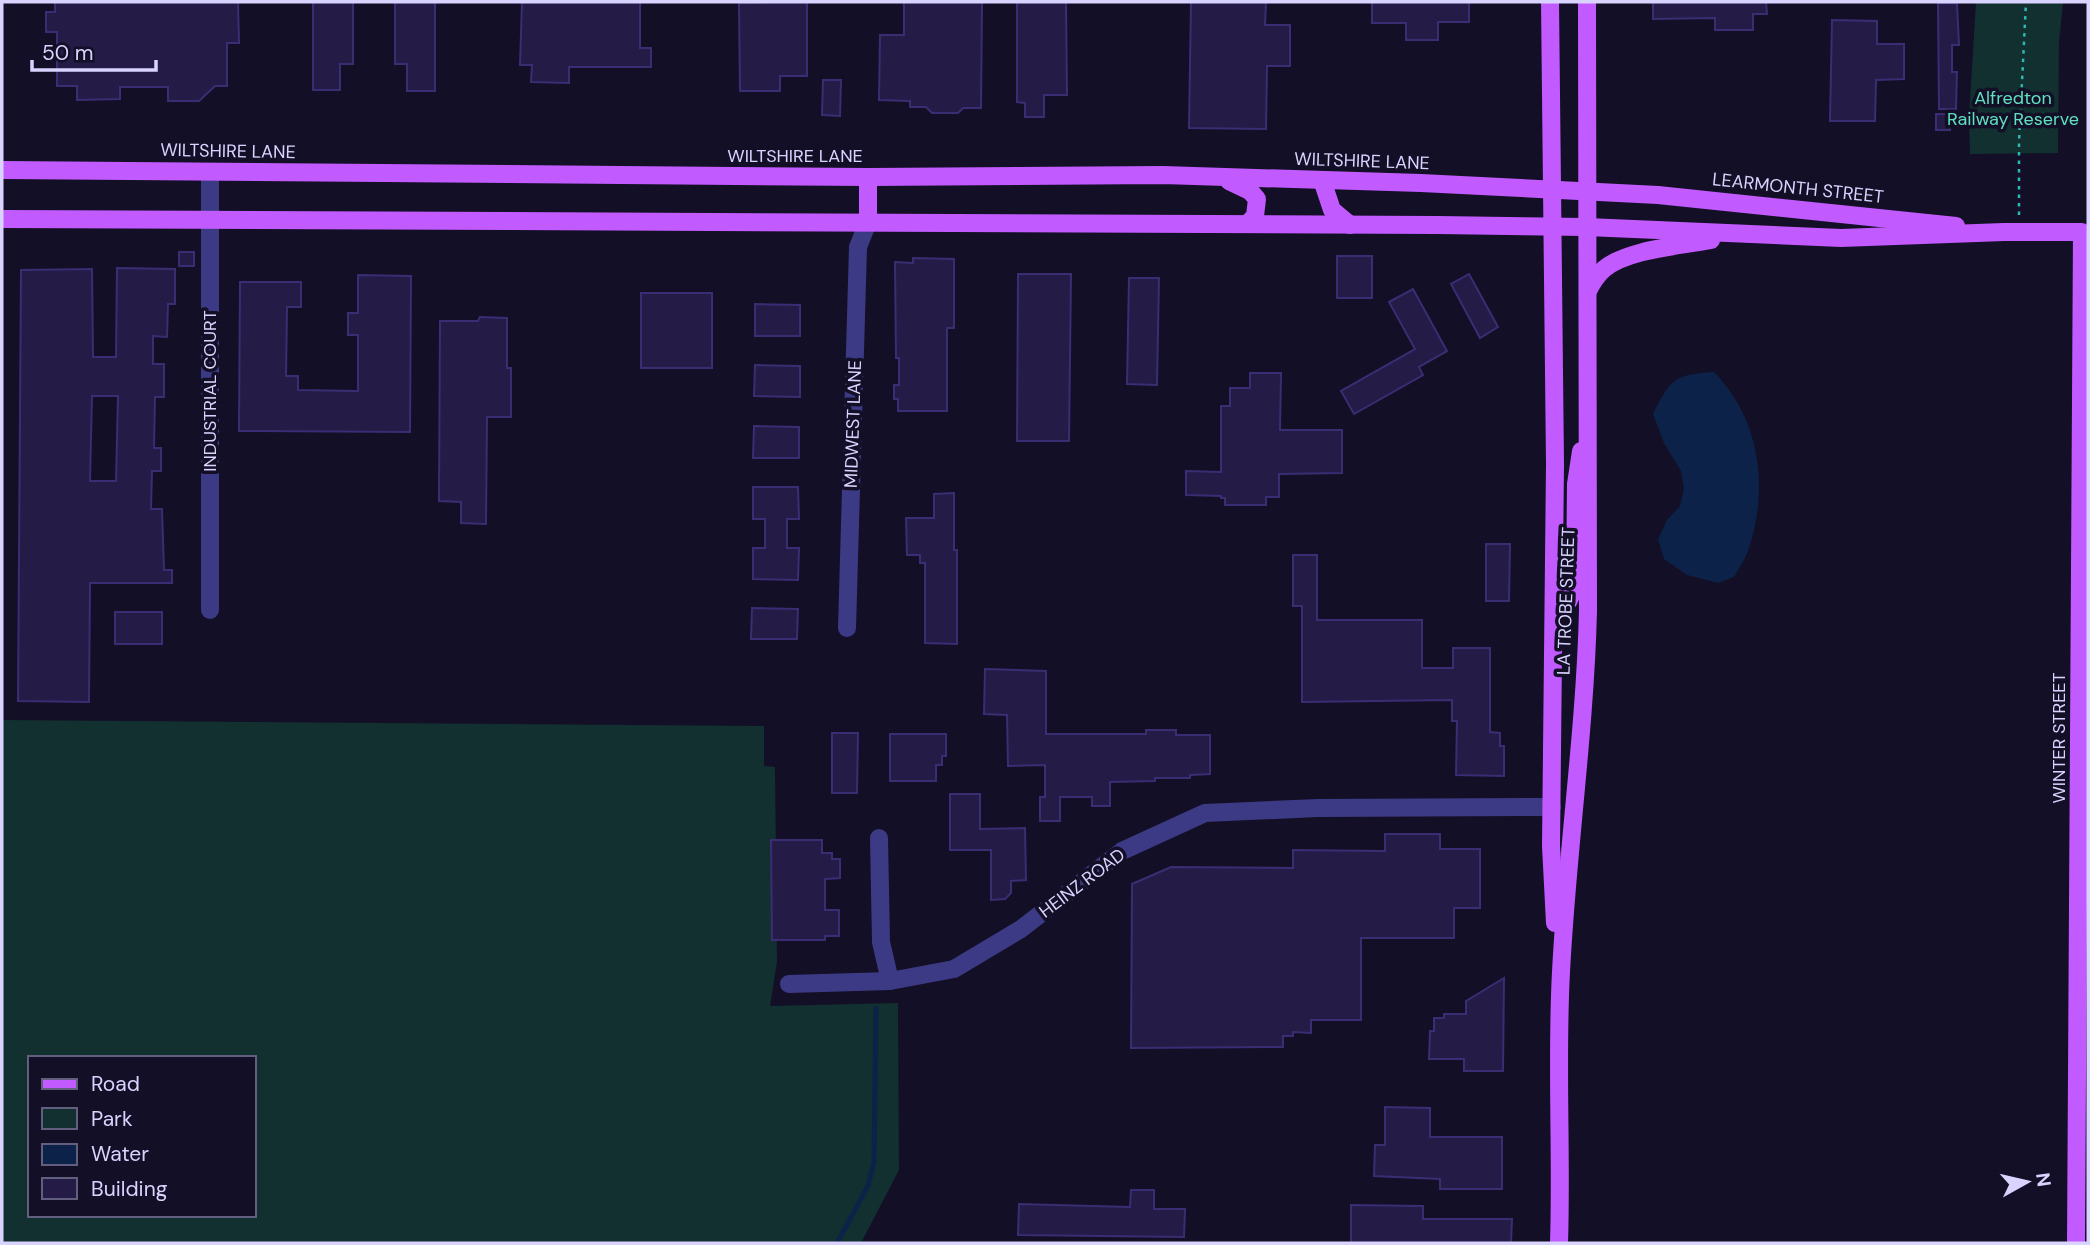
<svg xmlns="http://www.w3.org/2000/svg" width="2090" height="1245" viewBox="0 0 2090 1245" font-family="'DM Sans',sans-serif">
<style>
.green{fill:#12302f;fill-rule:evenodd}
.water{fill:#0c2248}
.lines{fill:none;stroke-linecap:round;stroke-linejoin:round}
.stream{stroke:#0c2248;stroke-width:5}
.building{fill:#241b47;stroke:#3b2d73;stroke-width:2;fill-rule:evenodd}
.path{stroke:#2fb8b0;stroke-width:2.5;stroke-dasharray:3.5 5;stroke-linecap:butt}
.minor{stroke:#3d3a85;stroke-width:18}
.major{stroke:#c25bff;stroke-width:18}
.labels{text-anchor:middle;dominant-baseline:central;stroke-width:7;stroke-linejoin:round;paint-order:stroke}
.park-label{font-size:18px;fill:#5fe0c0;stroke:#130f26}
.street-label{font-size:18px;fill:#d9d4ff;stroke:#130f26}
</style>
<rect width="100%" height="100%" fill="#130f26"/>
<!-- green -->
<g class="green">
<path d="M1976,2H2063L2059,43L2058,153L1970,154L1969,117Z"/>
<path d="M2,720L764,726V766L775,767L777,962L770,1006L898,1003L899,1170L861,1243H2ZM30,1058H254V1215H30Z"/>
</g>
<!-- water -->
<path class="water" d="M1714,372C1760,419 1769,487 1749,548C1746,558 1739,568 1734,577L1718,583L1687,575L1664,559L1658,539L1667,520L1680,506L1684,489L1681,471L1664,443L1653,414C1670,380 1674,374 1714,372Z"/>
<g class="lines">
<!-- stream -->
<path class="stream" d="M837,1243L868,1186L874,1162L876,1008"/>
</g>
<!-- building -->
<g class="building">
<path d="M55,2H238L239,43H227V86H215L199,101H168V87H120V99L77,100V86H57V32H46V12H55Z"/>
<path d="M313,2H353V64H340V90H313Z"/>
<path d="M395,2H435V91H407V64H395Z"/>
<path d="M522,2H640V48H651V67H569V83L531,82L532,65H520Z"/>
<path d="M779,2H807V76H780V91H740L739,3Z"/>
<path d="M904,2H982L981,108H963L958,113H932L926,107H910V101L879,100L880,35H904Z"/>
<path d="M1017,2H1066L1067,95H1044V117H1025V103L1017,102Z"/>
<path d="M1191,2H1266L1265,25H1290V66H1267L1266,129L1189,128Z"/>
<path d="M1372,2H1469V22H1438V40H1406V23H1372Z"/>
<path d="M1653,2H1766L1767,14H1753V30H1715V18L1653,19Z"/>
<path d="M1938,3H1957L1959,45H1952V72H1957L1956,109H1939Z"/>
<path d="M1832,20L1877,21V44H1904V79L1876,80L1875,121H1830Z"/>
<path d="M823,80H841L840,116L822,115Z"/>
<path d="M1936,114H1951L1950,130H1936Z"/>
<rect x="179" y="252" width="15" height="14"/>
<rect x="1337" y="256" width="35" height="42"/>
<path d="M913,258L954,259V328H947V411H898V399H894V385H899V358H896L895,262L913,263Z"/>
<path d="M117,268L175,269V304H168L167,337L153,336V364H164V397H155L154,448H161V471H152L151,509H162L164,570H172V583H90L89,702L18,701L21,270L92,269L93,357H116ZM92,396H118L116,481H90Z"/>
<path d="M1018,274H1071L1069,441H1017Z"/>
<path d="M1469,274L1498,327L1480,338L1451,284Z"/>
<path d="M358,275L411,276L410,432L239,431L240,282H301V307H287L286,376H298V390L358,391V335H348V313H358Z"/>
<path d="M1129,278H1159L1157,385L1127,384Z"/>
<path d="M1413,289L1447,351L1419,367L1423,375L1354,414L1341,391L1415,349L1389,302Z"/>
<rect x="641" y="293" width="71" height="75"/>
<path d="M755,304L800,305V336H755Z"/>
<path d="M480,317L507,318V368H511V417H487L486,524L461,523V502L439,501L440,321H478Z"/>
<path d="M755,365L800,366V397L754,396Z"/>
<path d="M1250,373H1281L1280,430H1342V473L1279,474V497H1266V505H1225V498H1221V496L1186,495V471L1221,472V406H1230V388H1250Z"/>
<path d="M754,426L799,427V458H753Z"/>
<path d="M753,487H798L799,519H787V548H799L798,580L753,579V548H765V519H753Z"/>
<path d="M954,493V550H957V644L925,643V563H920V555H907L906,518H934V494Z"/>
<path d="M1486,544H1510L1509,601H1486Z"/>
<path d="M1293,555H1317V620H1422V668H1453V648H1490V732L1500,733V746H1504V776L1456,775L1457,721H1452V700L1302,702V606H1293Z"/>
<path d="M752,608L798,609L797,639H751Z"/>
<rect x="115" y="612" width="47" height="32"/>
<path d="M985,669L1046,671V734H1146V730H1176V735H1210V774L1190,775V778H1155V781L1110,782V806H1092V797H1060V821H1040V797H1045V765L1008,766L1007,715L984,714Z"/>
<path d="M832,733H858L857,793H832Z"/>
<path d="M890,734H946V756H942V765H936V781H890Z"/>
<path d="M950,794H980V829L1025,828L1026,880L1011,881V893L1005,899L991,900V850H950Z"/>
<path d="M1385,834H1440V849H1480V908H1454V938H1361V1020H1311V1033L1293,1032V1036H1283V1047L1131,1048L1132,884L1171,867L1293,868V850L1385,851Z"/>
<path d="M771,840H822V853H832V859H840V878L825,879V910H839V936H825V940H772Z"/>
<path d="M1504,978L1503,1071H1464V1059H1429L1430,1031H1434V1018H1444V1014H1466V1001Z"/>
<path d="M1385,1107L1430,1108V1137H1502V1189H1440V1179L1374,1176L1375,1145H1385Z"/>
<path d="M1131,1190H1154V1209H1185L1184,1237L1018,1235L1019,1204L1130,1207Z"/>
<path d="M1351,1205L1423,1206V1219H1512L1511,1243H1351Z"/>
</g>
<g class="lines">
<!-- path -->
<path class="path" d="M2019,215V142L2026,2"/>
<!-- minor -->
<g class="minor">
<path d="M210,610V172"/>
<path d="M847,628L858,247L868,222"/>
<path d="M879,838L881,942L890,981"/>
<path d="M789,984L890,981L954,969L1021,929L1122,851L1205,813L1318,808L1552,807"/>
</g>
<!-- major -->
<g class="major">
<path d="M1550,2L1555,464L1551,846L1555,923"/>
<path d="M2,170L868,177L1163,175L1421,183L1658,195L1956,226"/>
<path d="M1322,180L1332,210L1350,225"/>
<path d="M1229,181L1250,191L1257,199L1255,216L1247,224"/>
<path d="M2,219L1437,225L1587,227L1841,238L2004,232H2082L2076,1243"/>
<path d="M868,222V177"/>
<path d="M1588,291C1592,283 1597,275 1604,269C1628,249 1681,246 1711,240"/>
<path d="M1554,608L1568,602L1575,587L1576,484L1581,451"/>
<path d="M1559,1243C1562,1153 1556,1062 1561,972C1567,852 1585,732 1588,611L1587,2"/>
</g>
</g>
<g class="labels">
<!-- park labels -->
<g class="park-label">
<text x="2013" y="98">Alfredton<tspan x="2013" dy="21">Railway Reserve</tspan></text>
</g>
<!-- street labels -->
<g class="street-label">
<text transform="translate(228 151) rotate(1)">WILTSHIRE LANE</text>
<text x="795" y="156">WILTSHIRE LANE</text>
<text transform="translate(1362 161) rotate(2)">WILTSHIRE LANE</text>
<text transform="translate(1798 188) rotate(6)">LEARMONTH STREET</text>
<text transform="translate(210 391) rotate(-90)">INDUSTRIAL COURT</text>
<text transform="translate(853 424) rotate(-88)">MIDWEST LANE</text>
<text transform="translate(1566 601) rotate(-88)">LA TROBE STREET</text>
<text transform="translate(2059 738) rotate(-90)">WINTER STREET</text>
<text transform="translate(1082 883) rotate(-37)">HEINZ ROAD</text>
</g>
</g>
<!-- border -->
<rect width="2090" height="1245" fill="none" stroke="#d9d4ff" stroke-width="7"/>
<!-- legend -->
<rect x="28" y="1056" width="228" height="161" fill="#130f26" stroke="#625e7d" stroke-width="2"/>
<rect x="42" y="1079" width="35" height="10" fill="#c25bff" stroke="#625e7d" stroke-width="2"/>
<text x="91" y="1091" font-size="21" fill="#d9d4ff">Road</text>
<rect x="42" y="1108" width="35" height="21" fill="#12302f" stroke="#625e7d" stroke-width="2"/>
<text x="91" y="1126" font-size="21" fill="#d9d4ff">Park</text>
<rect x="42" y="1144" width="35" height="21" fill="#0c2248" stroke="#625e7d" stroke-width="2"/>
<text x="91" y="1161" font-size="21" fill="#d9d4ff">Water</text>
<rect x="42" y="1178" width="35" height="21" fill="#241b47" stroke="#625e7d" stroke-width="2"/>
<text x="91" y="1196" font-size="21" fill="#d9d4ff">Building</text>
<!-- north arrow -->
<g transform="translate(2027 1182) rotate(82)" stroke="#130f26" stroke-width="5" paint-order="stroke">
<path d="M0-5L12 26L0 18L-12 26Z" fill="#d9d4ff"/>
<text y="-10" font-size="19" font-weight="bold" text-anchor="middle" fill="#d9d4ff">N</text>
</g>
<!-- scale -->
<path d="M32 60v10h124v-10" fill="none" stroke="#d9d4ff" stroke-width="3.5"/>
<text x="42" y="60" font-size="21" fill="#d9d4ff" stroke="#130f26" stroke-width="5" paint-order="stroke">50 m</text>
</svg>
